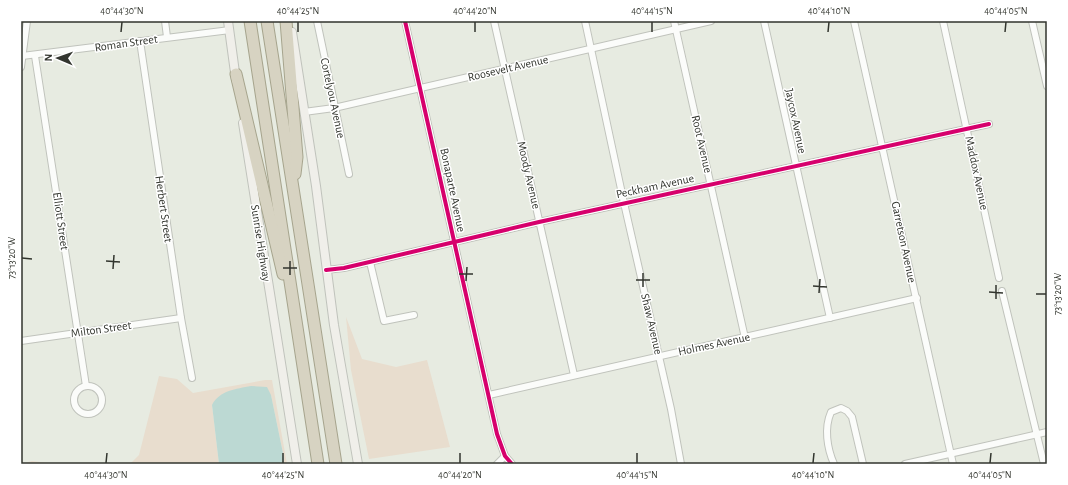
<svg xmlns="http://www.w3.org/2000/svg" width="1068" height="485" viewBox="0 0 1068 485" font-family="'Alegreya Sans',sans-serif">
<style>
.green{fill:#e8ddce}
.water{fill:#bcd9d3}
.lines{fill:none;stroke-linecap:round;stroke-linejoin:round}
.street-casing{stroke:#c0c3bc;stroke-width:8}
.secondary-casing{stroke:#c0c3bc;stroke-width:10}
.highway-casing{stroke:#a6a48d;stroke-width:13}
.street{stroke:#fbfcfa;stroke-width:6}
.secondary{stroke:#f0efea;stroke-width:8}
.highway{stroke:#d7d3c2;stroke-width:11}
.cycleway-casing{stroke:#fff;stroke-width:6}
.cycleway{stroke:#d6006c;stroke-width:4}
.ticks{fill:none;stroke:#32352e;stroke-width:1.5}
.labels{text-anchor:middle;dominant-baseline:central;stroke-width:3;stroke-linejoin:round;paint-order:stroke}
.street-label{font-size:12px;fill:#32352e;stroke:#fff}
.neatline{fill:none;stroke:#32352e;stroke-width:1.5}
.ticks-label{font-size:10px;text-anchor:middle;fill:#32352e}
</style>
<rect width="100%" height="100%" fill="#e7ebe1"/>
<!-- green -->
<g class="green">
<path d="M346,317L362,359L396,367L427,360L450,447L369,459L351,370Z"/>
<path d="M159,376L177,379L193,393L265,380H272L287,464H284V458L271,395L212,405L219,464H78L131,463L139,455Z"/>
<path d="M32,461L56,464H21Z"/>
</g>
<!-- water -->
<path class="water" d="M251,386L267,387L271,395L284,458V464H219L212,405C220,390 236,389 251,386Z"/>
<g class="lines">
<defs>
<g id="street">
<path d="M165,21L167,37"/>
<path d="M317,21L349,174"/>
<path d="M405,21L497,434L505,456L512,464"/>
<path d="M494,21L574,375"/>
<path d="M585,21L624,203L671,409L681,464"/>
<path d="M674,21L745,338"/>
<path d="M764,21L830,318"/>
<path d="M854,21L953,464"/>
<path d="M943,21L999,278"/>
<path d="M1032,21L1047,86"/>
<path d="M140,41L181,318L192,378"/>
<path d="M22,56L230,30"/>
<path d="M35,56L86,386"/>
<path d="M21,67L27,21"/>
<path d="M304,112L334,108L711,21"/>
<path d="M370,262L384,321L414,315"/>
<path d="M326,270L344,268L539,222L989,124"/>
<path d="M1002,291L1044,464"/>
<path d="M21,341L181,318"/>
<circle cx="88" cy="400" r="14"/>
<path d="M489,395L917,298"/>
<path d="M497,464L505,456"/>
<path d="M834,464C827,448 824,428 831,412L841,408L847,411L852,417L863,464"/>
<path d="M905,464L1047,432"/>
</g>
<g id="secondary">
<path d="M228,21L236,80"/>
<path d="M292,32L316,186L334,325L358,464"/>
<path d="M243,123L297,464"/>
</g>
<g id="highway">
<path d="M250,21L318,464"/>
<path d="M267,21L336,464"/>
<path d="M286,21L297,157L295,174"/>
<path d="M236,74L283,274"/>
</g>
</defs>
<!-- street casing -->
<use href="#street" class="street-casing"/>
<!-- secondary casing -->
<use href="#secondary" class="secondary-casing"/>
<!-- highway casing -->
<use href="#highway" class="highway-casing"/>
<!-- street -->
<use href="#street" class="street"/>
<!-- secondary -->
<use href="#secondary" class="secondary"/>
<!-- highway -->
<use href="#highway" class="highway"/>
<defs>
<g id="cycleway">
<path d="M405,21L497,434L505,456L512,464"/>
<path d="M326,270L344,268L539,222L989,124"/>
</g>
</defs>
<!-- cycleway casing -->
<use href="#cycleway" class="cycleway-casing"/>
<!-- cycleway -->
<use href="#cycleway" class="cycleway"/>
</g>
<!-- ticks -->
<path class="ticks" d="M121,32L122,22M298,32V22M475,32V22M652,32V22M828,32L829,22M1005,32L1006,22M22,258L32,259M106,261L120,262M283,268H297M113,269L114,255M459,274H473M290,275V261M636,280H650M466,281L467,267M813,286L827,287M643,287V273M989,292L1003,293M819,293L820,279M1036,294H1046M996,299V285M106,463L107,453M283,463V453M460,463V453M637,463V453M813,463L814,453M990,463L991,453"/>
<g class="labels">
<!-- street labels -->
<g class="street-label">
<text transform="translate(126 43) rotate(-8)">Roman Street</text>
<text transform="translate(508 68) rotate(-13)">Roosevelt Avenue</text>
<text transform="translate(333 98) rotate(78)">Cortelyou Avenue</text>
<text transform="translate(796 121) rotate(78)">Jaycox Avenue</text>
<text transform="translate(702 144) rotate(77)">Root Avenue</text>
<text transform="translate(977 173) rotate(78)">Maddox Avenue</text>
<text transform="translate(529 175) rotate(77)">Moody Avenue</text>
<text transform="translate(655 186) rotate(-12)">Peckham Avenue</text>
<text transform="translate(453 190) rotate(78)">Bonaparte Avenue</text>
<text transform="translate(164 209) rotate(82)">Herbert Street</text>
<text transform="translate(61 221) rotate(82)">Elliott Street</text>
<text transform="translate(904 242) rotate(78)">Garretson Avenue</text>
<text transform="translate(261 243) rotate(81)">Sunrise Highway</text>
<text transform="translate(652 324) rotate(77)">Shaw Avenue</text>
<text transform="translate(101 329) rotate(-8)">Milton Street</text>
<text transform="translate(714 344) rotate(-12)">Holmes Avenue</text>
</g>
</g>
<!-- border -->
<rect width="1068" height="485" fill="none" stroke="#ffffff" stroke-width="44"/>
<!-- north arrow -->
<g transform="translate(58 58) rotate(272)" stroke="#ffffff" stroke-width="3" paint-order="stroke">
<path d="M0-3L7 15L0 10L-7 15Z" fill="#32352e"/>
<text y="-6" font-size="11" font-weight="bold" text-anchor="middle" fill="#32352e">N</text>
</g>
<rect x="22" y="22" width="1024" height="441" class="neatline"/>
<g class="ticks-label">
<text x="122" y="14">40°44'30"N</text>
<text x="298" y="14">40°44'25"N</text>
<text x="475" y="14">40°44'20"N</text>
<text x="652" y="14">40°44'15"N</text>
<text x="829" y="14">40°44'10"N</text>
<text x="1006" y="14">40°44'05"N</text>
<text transform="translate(11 258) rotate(-90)" y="4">73°13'20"W</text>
<text transform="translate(1057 294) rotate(-90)" y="4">73°13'20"W</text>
<text x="106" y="478">40°44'30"N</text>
<text x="283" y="478">40°44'25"N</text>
<text x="460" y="478">40°44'20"N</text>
<text x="637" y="478">40°44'15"N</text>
<text x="813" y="478">40°44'10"N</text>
<text x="990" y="478">40°44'05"N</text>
</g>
</svg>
